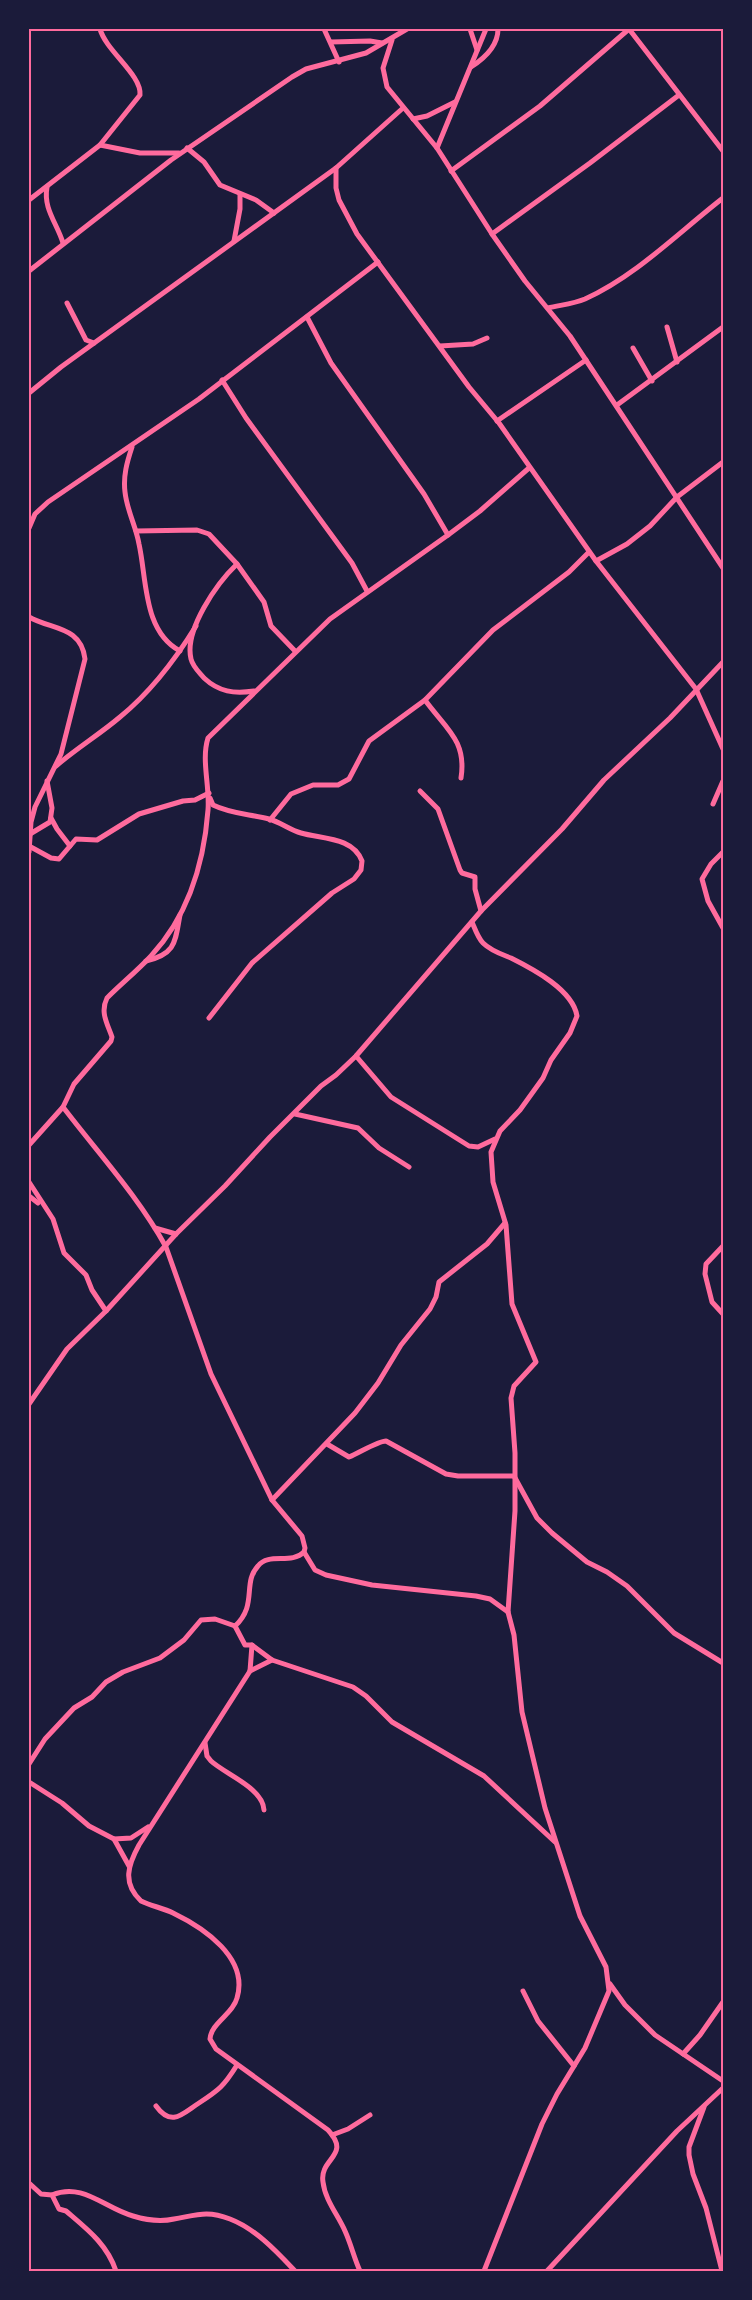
<svg xmlns="http://www.w3.org/2000/svg" width="752" height="2300" viewBox="0 0 752 2300" font-family="'Varela Round',sans-serif">
<style>
.lines{fill:none;stroke-linecap:round;stroke-linejoin:round}
.minor{stroke:#ff6b9d;stroke-width:5}
.neatline{fill:none;stroke:#ff6b9d;stroke-width:2}
</style>
<rect width="100%" height="100%" fill="#1b1b3a"/>
<g class="lines">
<!-- minor -->
<g class="minor">
<path d="M324,29L339,62"/>
<path d="M470,29L477,50"/>
<path d="M629,29L723,151"/>
<path d="M392,40L383,68L387,87L437,148L492,234L525,281L570,336L723,568"/>
<path d="M331,42L370,41L382,43"/>
<path d="M471,67C485,58 498,46 498,29"/>
<path d="M413,119L427,116L455,102"/>
<path d="M100,145L140,153H179"/>
<path d="M187,148L204,162L220,185L256,200L274,213"/>
<path d="M437,148L486,29"/>
<path d="M336,168V188L339,200L357,234L469,387L499,423L596,561L696,689L723,749"/>
<path d="M451,171L540,106L629,29"/>
<path d="M47,187C43,209 57,223 63,243"/>
<path d="M29,200L100,145L140,95C142,75 106,51 100,29"/>
<path d="M492,234L590,163L679,95"/>
<path d="M234,241L240,209V195"/>
<path d="M29,271L171,160L292,77L306,69L366,53L407,29"/>
<path d="M67,303L86,340L94,343"/>
<path d="M548,308C560,305 573,304 585,299C636,276 679,232 723,198"/>
<path d="M307,317L331,363L424,494L448,535"/>
<path d="M667,327L677,362"/>
<path d="M440,346L473,344L487,338"/>
<path d="M633,348L652,381"/>
<path d="M222,380L246,418L352,563L367,591"/>
<path d="M29,393L61,367L336,168L403,108"/>
<path d="M617,405L723,327"/>
<path d="M497,421L586,360"/>
<path d="M132,447C127,462 123,476 125,492C127,511 136,526 139,544C147,580 143,631 180,651"/>
<path d="M29,528L35,514L48,502L199,399L378,262"/>
<path d="M136,531L197,530L209,534L237,564L264,602L271,626L295,651"/>
<path d="M596,561L627,544L650,526L677,497L723,462"/>
<path d="M237,564C217,583 184,630 191,659C193,667 199,672 204,678C219,692 234,694 254,691"/>
<path d="M29,617C52,630 81,626 85,659L61,754L35,807L31,822L29,852"/>
<path d="M425,700C445,728 467,740 461,778"/>
<path d="M56,766C77,748 100,734 120,717C152,691 175,660 196,626"/>
<path d="M420,791L438,809L460,870L462,873L475,877V889L481,911"/>
<path d="M713,804L723,781"/>
<path d="M51,818L57,829L70,846"/>
<path d="M270,820L291,794L313,785H338L349,779L369,741L425,700L493,630L569,572L589,552"/>
<path d="M30,834L50,822L52,808L47,781"/>
<path d="M29,846L51,858L59,859L76,839L97,840L139,814L183,801L195,800L209,793"/>
<path d="M723,852L711,864L702,879L708,901L723,928"/>
<path d="M472,922C475,929 478,938 483,943C491,951 501,954 511,958C533,969 573,990 577,1016L570,1033L551,1060L543,1078L520,1110L500,1131L491,1152L493,1182L506,1225L512,1304L536,1362L514,1386L511,1398L515,1453V1511L508,1612L514,1635L522,1712L545,1808L580,1916L606,1967L609,1991L585,2048L557,2094L542,2124L484,2271"/>
<path d="M146,961C176,954 175,942 180,915"/>
<path d="M209,1018L252,963L332,893L354,879L361,870L362,861C353,837 322,839 301,833C290,830 280,822 269,819C250,814 231,814 213,805L210,798"/>
<path d="M356,1056L391,1097L469,1146L478,1147L495,1139"/>
<path d="M63,1107C98,1153 138,1196 166,1247L211,1374L272,1500L302,1536L305,1548L304,1552C291,1565 269,1552 258,1566C242,1583 258,1605 235,1626"/>
<path d="M295,1114L358,1128L379,1148L409,1167"/>
<path d="M29,1145L63,1107L74,1084L111,1041L112,1037C107,1023 100,1012 107,998C121,984 137,971 151,956C188,916 204,863 208,810C210,786 201,760 208,738L330,619L448,535L480,511L529,468"/>
<path d="M29,1182L53,1219L64,1253L86,1275L92,1290L106,1311"/>
<path d="M29,1196L38,1203"/>
<path d="M155,1228L176,1234"/>
<path d="M723,1246L706,1264L705,1274L712,1302L723,1314"/>
<path d="M29,1404L67,1349L106,1311L176,1234L225,1186L270,1137L321,1086L336,1075L356,1056L481,911L562,829L604,780L670,718L723,662"/>
<path d="M327,1444L349,1457C359,1453 378,1441 386,1441L446,1474L458,1476H514L537,1518L552,1533L587,1562L607,1572L627,1586L674,1633L723,1663"/>
<path d="M272,1500L355,1413L378,1383L401,1345L430,1309L436,1297L439,1282L487,1244L505,1223"/>
<path d="M304,1552L315,1570L326,1575L372,1585L476,1596L490,1599L508,1612"/>
<path d="M235,1626L245,1645H252L272,1660L353,1687L366,1696L392,1722L484,1776L555,1842"/>
<path d="M252,1645L250,1671L139,1845C128,1865 122,1883 141,1901C151,1906 163,1908 173,1913C204,1928 249,1958 237,1998C233,2014 211,2023 210,2039L216,2049L328,2130C352,2156 319,2158 323,2182C325,2200 338,2215 345,2231C351,2244 354,2258 360,2271"/>
<path d="M250,1671L272,1660"/>
<path d="M205,1743L207,1756L211,1761C225,1774 263,1788 264,1810"/>
<path d="M29,1764L45,1739L74,1708L92,1697L106,1682L123,1672L160,1658L184,1640L201,1620L215,1619L235,1626"/>
<path d="M29,1782L62,1803L89,1826L114,1839L129,1866"/>
<path d="M114,1839L131,1838L148,1827"/>
<path d="M610,1984L625,2005L655,2035L723,2081"/>
<path d="M523,1991L538,2021L574,2066"/>
<path d="M683,2054L700,2035L723,2002"/>
<path d="M156,2106C172,2128 183,2113 199,2103C219,2090 224,2086 237,2065"/>
<path d="M704,2107L689,2147V2155L693,2174L706,2208L722,2271"/>
<path d="M332,2135L348,2129L370,2115"/>
<path d="M29,2183L41,2194L52,2195L59,2209L66,2211C87,2229 107,2244 116,2271"/>
<path d="M52,2195C83,2182 104,2208 133,2216C146,2220 161,2222 174,2219C197,2215 207,2210 230,2219C256,2229 277,2252 295,2271"/>
<path d="M547,2271L677,2131L723,2088"/>
</g>
</g>
<!-- border -->
<rect width="752" height="2300" fill="none" stroke="#1b1b3a" stroke-width="60"/>
<rect x="30" y="30" width="692" height="2240" class="neatline"/>
</svg>
